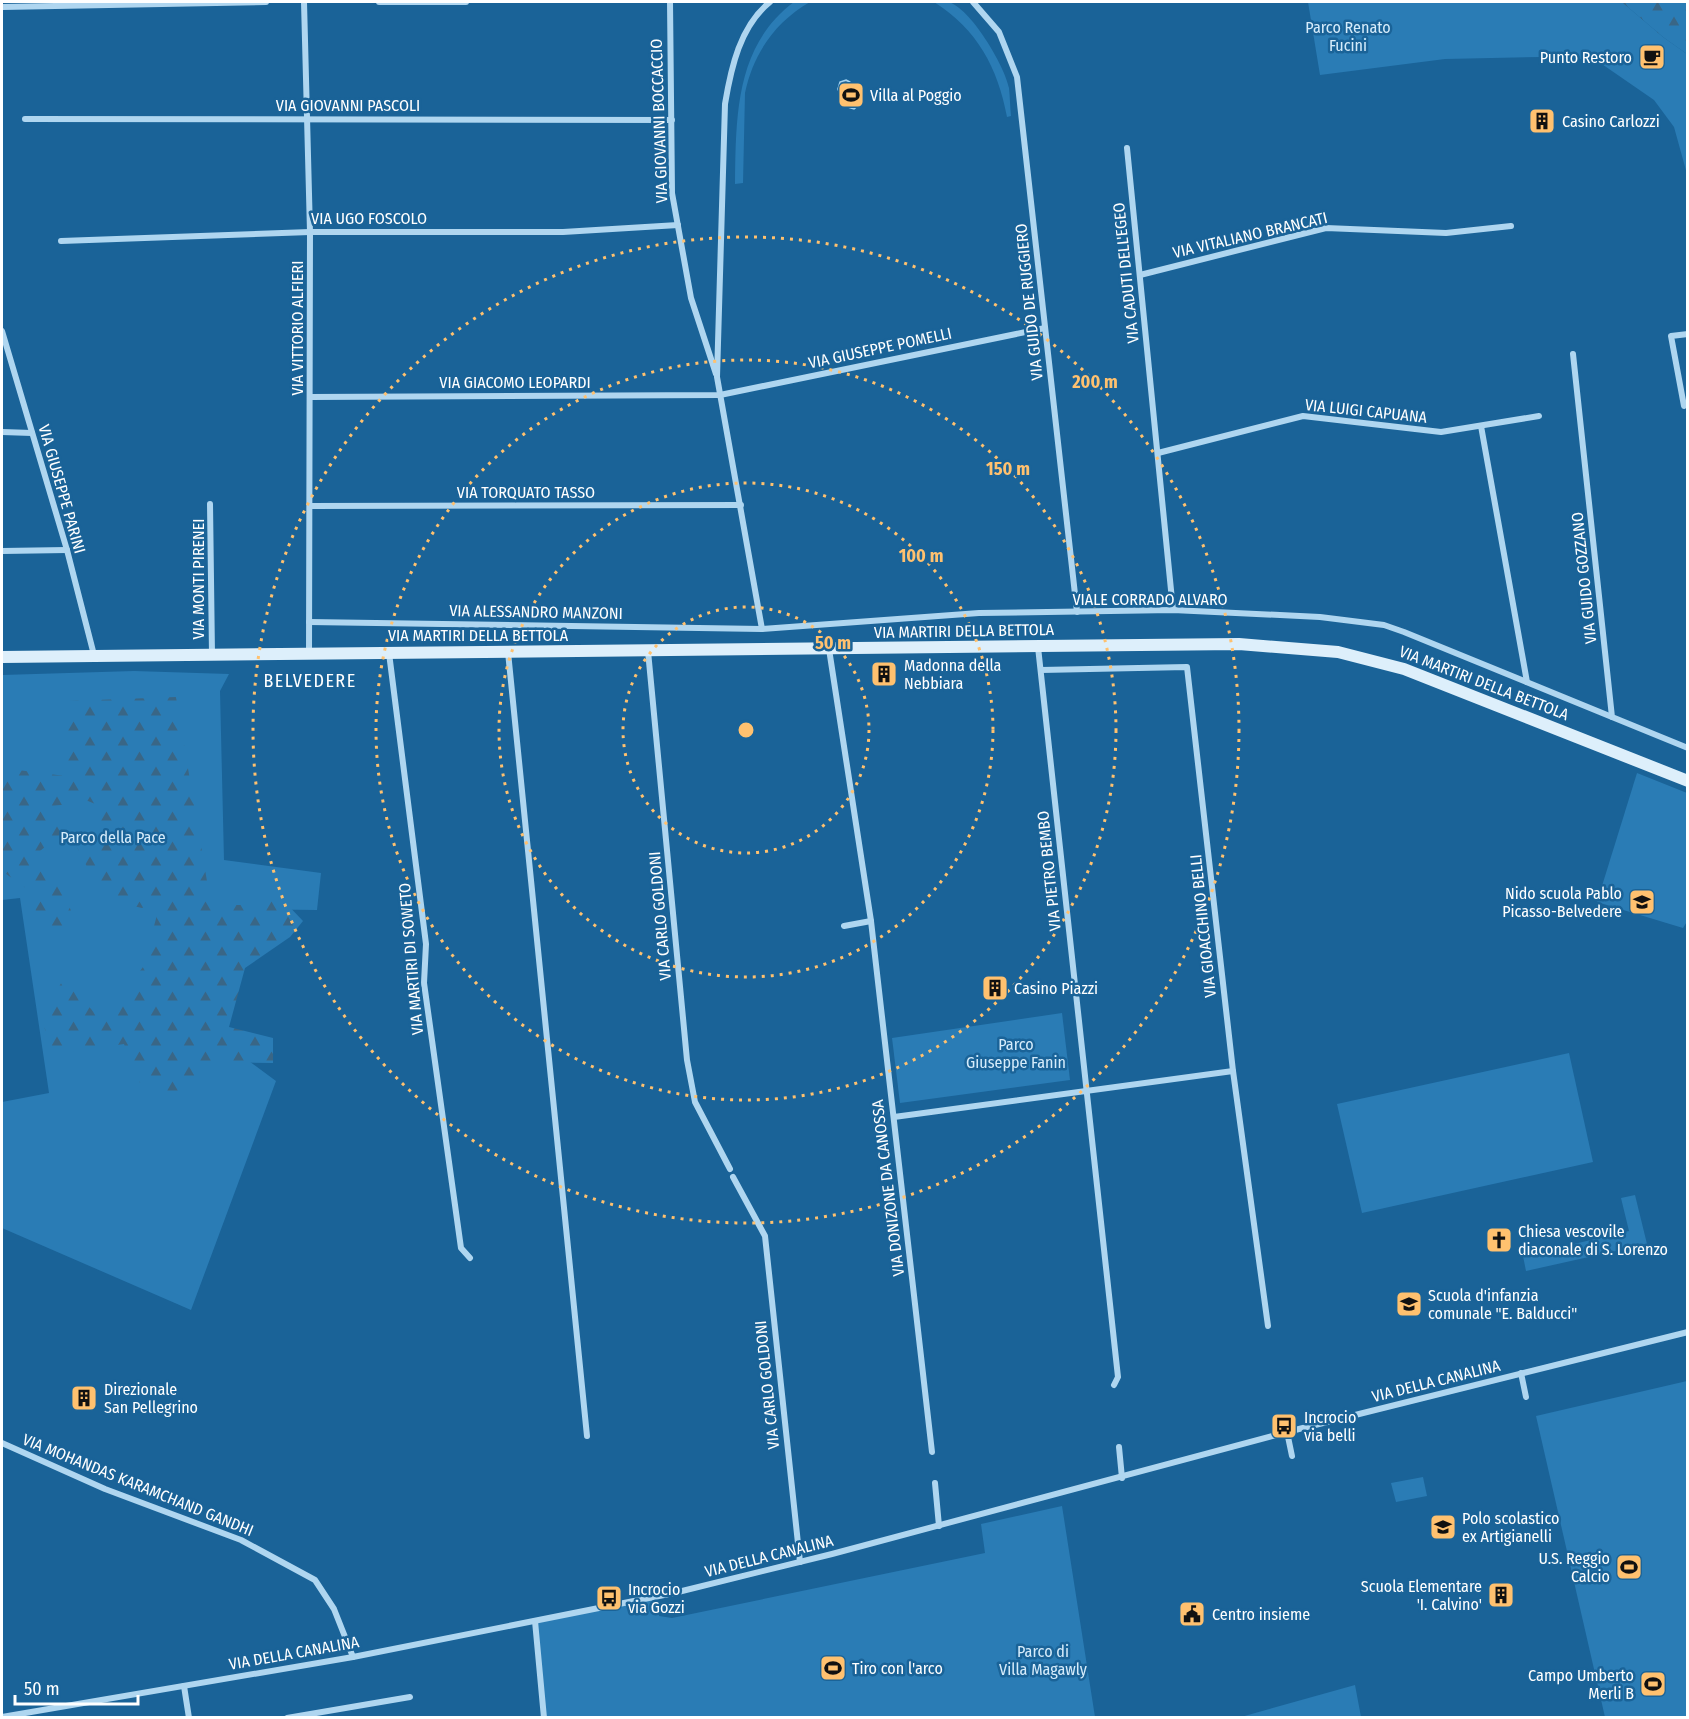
<svg xmlns="http://www.w3.org/2000/svg" width="1689" height="1719" viewBox="0 0 1689 1719" font-family="'Fira Sans Condensed',sans-serif">
<style>
.green{fill:#2a7cb5}
.forest{fill:url(#forest-firs)}
.water{fill:url(#water-waves);stroke:#a2d3f2;stroke-width:1.5}
.lines{fill:none;stroke-linecap:round;stroke-linejoin:round}
.street{stroke:#afd6f0;stroke-width:6}
.secondary{stroke:#ddeffb;stroke-width:12}
.ring{fill:none;stroke:#ffc16f;stroke-width:3;stroke-dasharray:3 6}
.labels{text-anchor:middle;dominant-baseline:central;stroke-width:5;stroke-linejoin:round;paint-order:stroke}
.park-label{font-size:16px;fill:#d6ecfb;stroke:#1a6398}
.poi-label{font-size:16px;fill:#fff;stroke:#1a6398;text-anchor:start}
.street-label{font-size:16px;fill:#fff;stroke:#1a6398}
.neighbourhood-label{font-size:18px;letter-spacing:1.5px;fill:#fff;stroke:#1a6398}
.centre{fill:#ffc16f;stroke:#1a6398;stroke-width:3}
.ring-label{font-size:18px;text-anchor:middle;font-weight:bold;fill:#ffc16f;stroke:#1a6398;stroke-width:5;stroke-linejoin:round;paint-order:stroke}
</style>
<defs>
<pattern id="forest-firs" width="22" height="20" patternUnits="userSpaceOnUse" patternTransform="scale(1.5)"><rect width="22" height="20" fill="#2a7cb5"/><path d="M5 1l3.5 6h-7zM16 11l3.5 6h-7z" fill="#396686"/></pattern>
<pattern id="water-waves" width="16" height="10" patternUnits="userSpaceOnUse" patternTransform="scale(1.5)"><rect width="16" height="10" fill="#4c7da2"/><path d="M0 5q4-4 8 0t8 0" fill="none" stroke="#4c6477"/></pattern>
</defs>
<rect width="100%" height="100%" fill="#1a6398"/>
<!-- green -->
<g class="green">
<path d="M794,2H810C775,22 753,54 745,93L743,183L735,184C736,117 735,46 794,2Z"/>
<path d="M934,2C938,2 944,0 948,2C970,7 1005,66 1009,88C1010,97 1010,107 1011,116L1007,117C998,68 977,29 934,2Z"/>
<path d="M1308,2H1622L1663,37L1687,54V174L1674,127L1654,100L1596,60L1540,57L1445,59L1320,75Z"/>
<path d="M134,671L229,674L220,691L224,860L321,873L317,910L237,909L223,1042L276,1081L191,1310L2,1228V1102L49,1093L20,898L2,900V675Z"/>
<path d="M1637,773L1687,793L1688,920L1683,928L1597,902Z"/>
<path d="M1062,1013L1070,1080L900,1103L892,1038Z"/>
<path d="M1569,1053L1593,1162L1362,1213L1337,1104Z"/>
<path d="M1635,1195L1647,1244L1526,1271L1523,1256L1629,1231L1621,1198Z"/>
<path d="M1687,1381V1717H1605L1536,1416Z"/>
<path d="M1423,1477L1427,1496L1396,1502L1391,1483Z"/>
<path d="M1062,1506L1095,1717H544L535,1621L657,1596L659,1616L672,1618L985,1553L981,1524Z"/>
<path d="M1355,1685L1361,1717H1241Z"/>
</g>
<!-- forest -->
<g class="forest">
<path d="M1622,2H1687V54L1663,37Z"/>
<path d="M176,697L211,905H246L281,898L303,921L290,937L245,968L229,1027L273,1038V1063L218,1062L185,1097L136,1081L124,1044L53,1054L41,1017L63,980L93,1011L114,1005L143,967L161,900L142,908L103,899L75,843L92,833L105,808L88,801L54,806L61,834L35,855L57,871L71,911L66,931L40,926L30,891L2,871V768L65,776L69,701Z"/>
</g>
<!-- water -->
<path class="water" d="M846,80C855,84 861,93 860,104L854,109L844,106L838,89L840,82Z"/>
<g class="lines">
<!-- street -->
<g class="street">
<path d="M304,2L310,232L309,653"/>
<path d="M379,2H466"/>
<path d="M670,2L672,193L691,298L716,374"/>
<path d="M973,2L999,32L1017,77L1077,612"/>
<path d="M2,7L266,2"/>
<path d="M25,119L672,120"/>
<path d="M1127,148L1173,610"/>
<path d="M61,241L310,232H563L678,225"/>
<path d="M1140,275L1326,228L1446,233L1511,226"/>
<path d="M2,331L67,550L94,655"/>
<path d="M1573,354L1612,717L1688,748"/>
<path d="M310,397L720,395L1045,328"/>
<path d="M1684,406L1671,336L1688,334"/>
<path d="M1481,426L1527,682"/>
<path d="M2,432L32,433"/>
<path d="M1158,453L1303,416L1441,432L1539,416"/>
<path d="M210,504L212,654"/>
<path d="M311,506L741,505"/>
<path d="M2,551L67,550"/>
<path d="M309,622L762,629L979,613L1173,610L1320,617L1384,625L1404,632L1612,717"/>
<path d="M762,629L717,377L725,104C731,68 740,26 770,2"/>
<path d="M1038,647L1118,1377L1114,1385"/>
<path d="M829,649L871,921L932,1452"/>
<path d="M648,651L687,1060L695,1102L730,1169"/>
<path d="M508,652L587,1436"/>
<path d="M389,653L426,944L424,983L461,1248L470,1258"/>
<path d="M1041,670L1187,667L1233,1071L1268,1326"/>
<path d="M844,926L871,921"/>
<path d="M894,1117L1233,1071"/>
<path d="M733,1177L765,1236L800,1562"/>
<path d="M1521,1373L1526,1397"/>
<path d="M1287,1432L1292,1456"/>
<path d="M2,1443L105,1489L241,1540L315,1580L334,1609L353,1657"/>
<path d="M1119,1447L1122,1478"/>
<path d="M935,1483L939,1526"/>
<path d="M535,1621L544,1718"/>
<path d="M184,1686L189,1718"/>
<path d="M2,1717L353,1657L674,1593L832,1554L1287,1432L1688,1332"/>
<path d="M287,1718L410,1697"/>
</g>
<!-- secondary -->
<path class="secondary" d="M2,657L1239,644L1338,652L1404,669L1688,781"/>
</g>
<!-- distance rings -->
<g class="ring">
<circle cx="746" cy="730" r="123"/>
<circle cx="746" cy="730" r="247"/>
<circle cx="746" cy="730" r="370"/>
<circle cx="746" cy="730" r="493"/>
</g>
<!-- icons -->
<defs>
<symbol id="cafe-square" viewBox="-11 -11 22 22"><rect x="-9" y="-9" width="18" height="18" rx="4" fill="#ffc16f" stroke="#1a6398"/><path d="M-5.5-4.5H6V0H3Q3 3.5 0 3.5H-2.5Q-5.5 3.5-5.5 0ZM3-3.2v2h1.7v-2ZM-6 4.5H4V6H-6Z" fill="#111"/></symbol>
<symbol id="stadium-square" viewBox="-11 -11 22 22"><rect x="-9" y="-9" width="18" height="18" rx="4" fill="#ffc16f" stroke="#1a6398"/><path d="M0-5a6.5 5 0 1 0 0 10a6.5 5 0 1 0 0-10ZM-3.5-1.8h7v3.6h-7Z" fill="#111"/></symbol>
<symbol id="building-square" viewBox="-11 -11 22 22"><rect x="-9" y="-9" width="18" height="18" rx="4" fill="#ffc16f" stroke="#1a6398"/><path d="M-4-6H4V6H1V3H-1V6H-4ZM-2.5-4.3h1.7v1.8h-1.7ZM.8-4.3h1.7v1.8H.8ZM-2.5-1h1.7V.8h-1.7ZM.8-1h1.7V.8H.8Z" fill="#111"/></symbol>
<symbol id="school-square" viewBox="-11 -11 22 22"><rect x="-9" y="-9" width="18" height="18" rx="4" fill="#ffc16f" stroke="#1a6398"/><path d="M0-5L7-2L0 1L-7-2ZM-4 1L0 2.5L4 1V4Q0 6-4 4Z" fill="#111"/></symbol>
<symbol id="church-square" viewBox="-11 -11 22 22"><rect x="-9" y="-9" width="18" height="18" rx="4" fill="#ffc16f" stroke="#1a6398"/><path d="M-1.2-6h2.4v3.5h3.3v2.4h-3.3V6h-2.4V-.1h-3.3v-2.4h3.3Z" fill="#111"/></symbol>
<symbol id="bus-square" viewBox="-11 -11 22 22"><rect x="-9" y="-9" width="18" height="18" rx="4" fill="#ffc16f" stroke="#1a6398"/><path d="M-5-6H5V4H4V6H2V4H-2V6H-4V4H-5ZM-3.5-4V0h7V-4ZM-3.5 1.2v1.5H-2V1.2ZM2 1.2v1.5H3.5V1.2Z" fill="#111"/></symbol>
<symbol id="civic-square" viewBox="-11 -11 22 22"><rect x="-9" y="-9" width="18" height="18" rx="4" fill="#ffc16f" stroke="#1a6398"/><path d="M-.6-6.5H3V-4.5H.6V-3L4-1V1h2V6H-6V1h2V-1L-.6-3ZM-1.2 2.5V6h2.4V2.5Z" fill="#111"/></symbol>
</defs>
<g fill-rule="evenodd">
<use href="#cafe-square" x="1637" y="42" width="30" height="30"/>
<use href="#stadium-square" x="836" y="80" width="30" height="30"/>
<use href="#building-square" x="1527" y="106" width="30" height="30"/>
<use href="#building-square" x="869" y="659" width="30" height="30"/>
<use href="#school-square" x="1627" y="887" width="30" height="30"/>
<use href="#building-square" x="980" y="973" width="30" height="30"/>
<use href="#church-square" x="1484" y="1225" width="30" height="30"/>
<use href="#school-square" x="1394" y="1289" width="30" height="30"/>
<use href="#building-square" x="69" y="1383" width="30" height="30"/>
<use href="#bus-square" x="1269" y="1411" width="30" height="30"/>
<use href="#school-square" x="1428" y="1512" width="30" height="30"/>
<use href="#stadium-square" x="1614" y="1552" width="30" height="30"/>
<use href="#building-square" x="1486" y="1580" width="30" height="30"/>
<use href="#bus-square" x="594" y="1583" width="30" height="30"/>
<use href="#civic-square" x="1177" y="1599" width="30" height="30"/>
<use href="#stadium-square" x="818" y="1653" width="30" height="30"/>
<use href="#stadium-square" x="1638" y="1669" width="30" height="30"/>
</g>
<g class="labels">
<!-- park labels -->
<g class="park-label">
<text x="1348" y="27">Parco Renato<tspan x="1348" dy="18">Fucini</tspan></text>
<text x="113" y="837">Parco della Pace</text>
<text x="1016" y="1044">Parco<tspan x="1016" dy="18">Giuseppe Fanin</tspan></text>
<text x="1043" y="1651">Parco di<tspan x="1043" dy="18">Villa Magawly</tspan></text>
</g>
<!-- poi labels -->
<g class="poi-label">
<text x="1632" y="57" text-anchor="end">Punto Restoro</text>
<text x="870" y="95">Villa al Poggio</text>
<text x="1562" y="121">Casino Carlozzi</text>
<text x="904" y="665">Madonna della<tspan x="904" dy="18">Nebbiara</tspan></text>
<text x="1622" y="893" text-anchor="end">Nido scuola Pablo<tspan x="1622" dy="18">Picasso-Belvedere</tspan></text>
<text x="1014" y="988">Casino Piazzi</text>
<text x="1518" y="1231">Chiesa vescovile<tspan x="1518" dy="18">diaconale di S. Lorenzo</tspan></text>
<text x="1428" y="1295">Scuola d'infanzia<tspan x="1428" dy="18">comunale "E. Balducci"</tspan></text>
<text x="104" y="1389">Direzionale<tspan x="104" dy="18">San Pellegrino</tspan></text>
<text x="1304" y="1417">Incrocio<tspan x="1304" dy="18">via belli</tspan></text>
<text x="1462" y="1518">Polo scolastico<tspan x="1462" dy="18">ex Artigianelli</tspan></text>
<text x="1610" y="1558" text-anchor="end">U.S. Reggio<tspan x="1610" dy="18">Calcio</tspan></text>
<text x="1482" y="1586" text-anchor="end">Scuola Elementare<tspan x="1482" dy="18">'I. Calvino'</tspan></text>
<text x="628" y="1589">Incrocio<tspan x="628" dy="18">via Gozzi</tspan></text>
<text x="1212" y="1614">Centro insieme</text>
<text x="852" y="1668">Tiro con l'arco</text>
<text x="1634" y="1675" text-anchor="end">Campo Umberto<tspan x="1634" dy="18">Merli B</tspan></text>
</g>
<!-- street labels -->
<g class="street-label">
<text x="348" y="105">VIA GIOVANNI PASCOLI</text>
<text transform="translate(659 121) rotate(-92)">VIA GIOVANNI BOCCACCIO</text>
<text x="369" y="218">VIA UGO FOSCOLO</text>
<text transform="translate(1250 235) rotate(-13)">VIA VITALIANO BRANCATI</text>
<text transform="translate(1126 273) rotate(-96)">VIA CADUTI DELL'EGEO</text>
<text transform="translate(1029 302) rotate(-96)">VIA GUIDO DE RUGGIERO</text>
<text transform="translate(297 328) rotate(-90)">VIA VITTORIO ALFIERI</text>
<text transform="translate(880 348) rotate(-12)">VIA GIUSEPPE POMELLI</text>
<text x="515" y="382">VIA GIACOMO LEOPARDI</text>
<text transform="translate(1366 411) rotate(6)">VIA LUIGI CAPUANA</text>
<text transform="translate(62 489) rotate(74)">VIA GIUSEPPE PARINI</text>
<text x="526" y="492">VIA TORQUATO TASSO</text>
<text transform="translate(1584 578) rotate(-96)">VIA GUIDO GOZZANO</text>
<text transform="translate(198 579) rotate(-90)">VIA MONTI PIRENEI</text>
<text x="1150" y="599">VIALE CORRADO ALVARO</text>
<text transform="translate(536 612) rotate(1)">VIA ALESSANDRO MANZONI</text>
<text transform="translate(964 631) rotate(-1)">VIA MARTIRI DELLA BETTOLA</text>
<text x="478" y="635">VIA MARTIRI DELLA BETTOLA</text>
<text transform="translate(1484 683) rotate(21)">VIA MARTIRI DELLA BETTOLA</text>
<text transform="translate(1049 871) rotate(-96)">VIA PIETRO BEMBO</text>
<text transform="translate(660 916) rotate(-95)">VIA CARLO GOLDONI</text>
<text transform="translate(1203 926) rotate(-96)">VIA GIOACCHINO BELLI</text>
<text transform="translate(411 959) rotate(-95)">VIA MARTIRI DI SOWETO</text>
<text transform="translate(888 1188) rotate(-97)">VIA DONIZONE DA CANOSSA</text>
<text transform="translate(1436 1381) rotate(-14)">VIA DELLA CANALINA</text>
<text transform="translate(767 1385) rotate(-96)">VIA CARLO GOLDONI</text>
<text transform="translate(138 1485) rotate(22)">VIA MOHANDAS KARAMCHAND GANDHI</text>
<text transform="translate(769 1556) rotate(-14)">VIA DELLA CANALINA</text>
<text transform="translate(294 1653) rotate(-10)">VIA DELLA CANALINA</text>
</g>
<!-- neighbourhood labels -->
<g class="neighbourhood-label">
<text x="310" y="681">BELVEDERE</text>
</g>
</g>
<circle cx="746" cy="730" r="9" class="centre"/>
<g class="ring-label">
<text x="1095" y="388">200 m</text>
<text x="1008" y="475">150 m</text>
<text x="921" y="562">100 m</text>
<text x="833" y="649">50 m</text>
</g>
<!-- border -->
<rect width="1689" height="1719" fill="none" stroke="#ffffff" stroke-width="6"/>
<!-- scale -->
<path d="M15 1695v9h123v-9" fill="none" stroke="#ffffff" stroke-width="3"/>
<text x="24" y="1695" font-size="18" fill="#ffffff" stroke="#1a6398" stroke-width="4.5" paint-order="stroke">50 m</text>
</svg>
